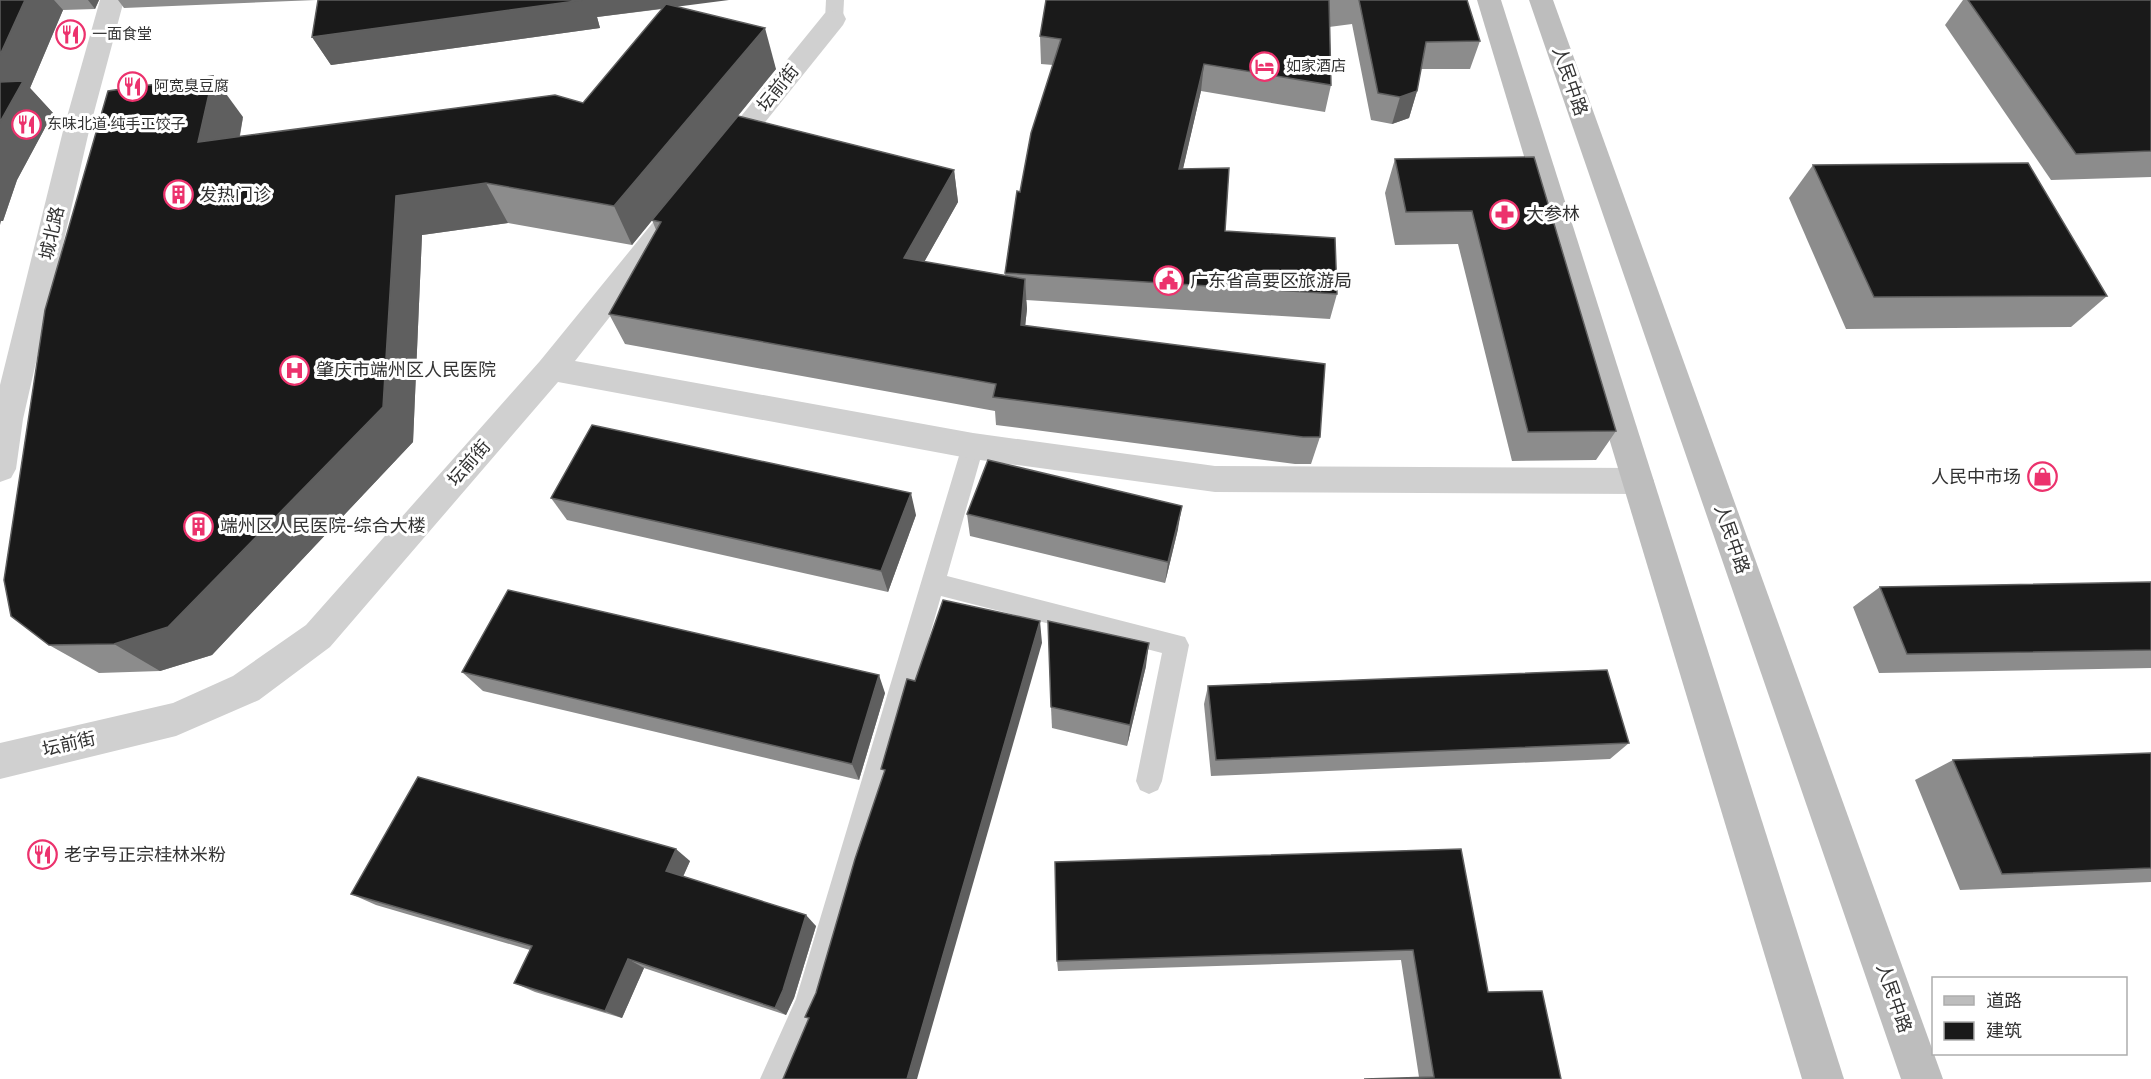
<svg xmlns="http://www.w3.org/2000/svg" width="2151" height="1079" viewBox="0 0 2151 1079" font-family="Cabin,'Noto Sans SC',sans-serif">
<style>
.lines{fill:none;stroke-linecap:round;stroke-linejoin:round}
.service{fill:#d0d0d0;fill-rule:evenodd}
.minor{fill:#d0d0d0;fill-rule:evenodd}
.secondary{fill:#bdbdbd;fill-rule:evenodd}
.wall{fill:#8c8c8c}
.shaded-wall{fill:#5f5f5f}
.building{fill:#1a1a1a;stroke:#5f5f5f;stroke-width:1.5}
.labels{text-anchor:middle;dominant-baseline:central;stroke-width:6;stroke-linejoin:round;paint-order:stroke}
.far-poi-label{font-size:15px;fill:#333;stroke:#fff;text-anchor:start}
.street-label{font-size:18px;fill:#333;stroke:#fff}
.poi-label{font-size:18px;fill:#333;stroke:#fff;text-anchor:start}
</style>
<rect width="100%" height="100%" fill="#fff"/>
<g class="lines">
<!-- service -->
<g class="service">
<path d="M826,0H844L843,19L840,23H828L825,19Z"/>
<path d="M973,437L981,439L984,446L947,576L1185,637L1189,645L1162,781L1158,790L1149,794L1140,790L1136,781L1162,653L941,596L825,1002L791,1079H760L796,999L962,446L965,439Z"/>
</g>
<!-- minor -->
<g class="minor">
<path d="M100,0H124L89,131L23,419L16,469L11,478L0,482V385L63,131Z"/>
<path d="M834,11L843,13L846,19L843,25L734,161L725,163L716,161L712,154L716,147L825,13Z"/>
<path d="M669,212L679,215L683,222L679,229L575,361L973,433L1215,466L1638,468L1649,471L1654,481L1649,491L1638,494L1215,492L973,459L558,382L330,647L259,700L176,736L0,779V743L173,703L233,676L306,625L540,361L659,215Z"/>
</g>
<!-- secondary -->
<g class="secondary">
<path d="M1477,0H1501L1844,1079H1802Z"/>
<path d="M1529,0H1553L1943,1079H1901Z"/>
</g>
</g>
<!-- wall -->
<g class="wall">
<path d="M0,0H99L95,9L63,10L30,88L53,113L17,180L3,221H1Z"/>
<path d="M118,0H316L124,8Z"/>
<path d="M1046,0H1467L1480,41L1470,69H1421L1417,91L1409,118L1392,124L1371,120L1352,24L1329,27L1331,85L1325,112L1201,91L1183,168L1225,231L1337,294L1330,319L1026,300L1027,309L1025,326L1320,437L1311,464H1295L996,425L995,411L625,344L609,314L656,230L652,220L632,245L508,223L422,235L413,442L212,655L160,671L99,673L49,645L243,117L240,136L583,103L662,9L597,17L600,28L331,65L312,37L677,7L776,69L738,116L954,170L958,202L924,262L1005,275L1020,192L1053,65L1041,64L1040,36Z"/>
<path d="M1963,0H2151V177L2051,180L1945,25Z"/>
<path d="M1534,157L1616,431L1596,460L1512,461L1458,244L1395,245L1385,193L1395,159Z"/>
<path d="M1813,165L2107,296L2071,327L1846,329L1789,198Z"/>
<path d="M551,498L916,515L888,592L567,520Z"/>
<path d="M967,514L1178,529L1165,583L970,536Z"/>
<path d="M2151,582V668L1879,673L1853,607L1880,587Z"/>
<path d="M1146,666L1127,746L1052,728L1051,707Z"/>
<path d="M462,672L885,693L859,780L483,691Z"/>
<path d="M1208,686L1629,743L1610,759L1211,776L1204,704Z"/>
<path d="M2151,753V882L1960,890L1915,780L1953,760Z"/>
<path d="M1461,849L1488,992L1561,1079L1419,1077L1401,960L1058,971L1057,961Z"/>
<path d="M690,861L683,877L816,926L794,998L786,1015L644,968L622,1018L535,992L514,983L530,950L376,905L351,894Z"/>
</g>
<!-- shaded-wall -->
<g class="shaded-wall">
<path d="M25,0H54L63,10L30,88L53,113L17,180L3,221H1L0,225V55Z"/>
<path d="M88,0H99L95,9Z"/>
<path d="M568,0H729L597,17L600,28L331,65L312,37Z"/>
<path d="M765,28L776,69L632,245L614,206Z"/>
<path d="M1204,64L1201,91L1177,195L1179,169Z"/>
<path d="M213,76L243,117L231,182L198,142Z"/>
<path d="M1417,91L1409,118L1392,124L1400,97Z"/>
<path d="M954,170L958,202L909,289L904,258Z"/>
<path d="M486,183L508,223L422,235L413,442L212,655L160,671L114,644L396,196Z"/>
<path d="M1025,279L1027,309L1022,355L1021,325Z"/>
<path d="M911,493L916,515L888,592L881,571Z"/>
<path d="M1182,506L1178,529L1165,583L1168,562Z"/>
<path d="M1040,621L1042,643L917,1079H907Z"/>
<path d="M1149,643L1146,666L1127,746L1130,725Z"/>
<path d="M879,675L885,693L859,780L852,764Z"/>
<path d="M676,849L690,861L680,883L666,871Z"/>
<path d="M806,915L816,926L794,998L786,1015L775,1008Z"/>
<path d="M628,959L644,968L622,1018L605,1011Z"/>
</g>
<!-- building -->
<g class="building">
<path d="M0,0H25L0,55Z"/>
<path d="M318,0H583L312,37Z"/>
<path d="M1046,0H1329L1331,85L1204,64L1179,169L1229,168L1225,231L1335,238L1337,294L1005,273L1017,191L1020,192L1031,133L1061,39L1040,36Z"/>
<path d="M1359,0H1467L1480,41L1426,42L1417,91L1400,97L1378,93Z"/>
<path d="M1968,0H2151V151L2076,154Z"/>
<path d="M666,4L765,28L614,206L486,183L396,196L383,407L168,627L114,644L49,645L11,616L4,580L45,310L108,91L213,76L198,142L555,95L583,103Z"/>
<path d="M23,81L0,122V82Z"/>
<path d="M738,116L954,170L904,258L1025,279L1021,325L1325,364L1320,437H1303L993,397L996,384L609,314L661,222L652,220Z"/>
<path d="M1534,157L1616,431L1528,432L1472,211L1406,212L1395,159Z"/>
<path d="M2028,163L2107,296L1874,297L1813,165Z"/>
<path d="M592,425L911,493L881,571L551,498Z"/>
<path d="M988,460L1182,506L1168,562L967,514Z"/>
<path d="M2151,582V650L1907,654L1880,587Z"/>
<path d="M508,590L879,675L852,764L462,672Z"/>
<path d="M943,600L1040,621L907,1079H783L809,1018L805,1017L816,993L855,859L885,770L881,769L907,679L915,681Z"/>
<path d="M1048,621L1149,643L1130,725L1051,707Z"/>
<path d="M1607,670L1629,743L1216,760L1208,686Z"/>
<path d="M2151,753V868L2002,874L1953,760Z"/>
<path d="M418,777L676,849L666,871L806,915L783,990L775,1008L628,959L605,1011L514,983L532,946L351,894Z"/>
<path d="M1461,849L1488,992L1542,991L1561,1079H1364L1434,1077L1413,950L1057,961L1055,862Z"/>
</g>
<!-- icons -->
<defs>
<symbol id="restaurant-ring" viewBox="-11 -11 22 22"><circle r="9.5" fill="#fff" stroke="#ec326d" stroke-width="1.5"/><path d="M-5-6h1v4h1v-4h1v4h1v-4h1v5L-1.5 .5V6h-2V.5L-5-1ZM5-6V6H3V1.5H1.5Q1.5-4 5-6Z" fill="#ec326d"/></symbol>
<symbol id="hotel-ring" viewBox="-11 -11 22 22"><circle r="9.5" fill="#fff" stroke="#ec326d" stroke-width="1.5"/><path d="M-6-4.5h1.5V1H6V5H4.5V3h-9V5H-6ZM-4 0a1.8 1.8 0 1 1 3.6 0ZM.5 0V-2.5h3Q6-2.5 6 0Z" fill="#ec326d"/></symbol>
<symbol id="building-ring" viewBox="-11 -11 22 22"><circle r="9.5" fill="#fff" stroke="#ec326d" stroke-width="1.5"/><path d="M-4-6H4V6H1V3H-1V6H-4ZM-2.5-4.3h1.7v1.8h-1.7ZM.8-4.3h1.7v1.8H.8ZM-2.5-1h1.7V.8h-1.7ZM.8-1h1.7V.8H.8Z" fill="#ec326d"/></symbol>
<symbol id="pharmacy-ring" viewBox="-11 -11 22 22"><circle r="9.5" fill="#fff" stroke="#ec326d" stroke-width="1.5"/><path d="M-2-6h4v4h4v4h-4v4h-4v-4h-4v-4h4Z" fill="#ec326d"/></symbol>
<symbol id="civic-ring" viewBox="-11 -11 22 22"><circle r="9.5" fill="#fff" stroke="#ec326d" stroke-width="1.5"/><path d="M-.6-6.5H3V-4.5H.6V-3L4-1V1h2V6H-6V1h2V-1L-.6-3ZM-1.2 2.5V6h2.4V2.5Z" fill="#ec326d"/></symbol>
<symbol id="hospital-ring" viewBox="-11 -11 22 22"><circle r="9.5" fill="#fff" stroke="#ec326d" stroke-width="1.5"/><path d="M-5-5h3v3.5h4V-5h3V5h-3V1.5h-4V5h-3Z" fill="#ec326d"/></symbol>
<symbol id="shop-ring" viewBox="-11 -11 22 22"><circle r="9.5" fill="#fff" stroke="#ec326d" stroke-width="1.5"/><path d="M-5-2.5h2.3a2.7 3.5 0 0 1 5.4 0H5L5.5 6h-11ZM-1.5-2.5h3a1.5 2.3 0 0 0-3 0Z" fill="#ec326d"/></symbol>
</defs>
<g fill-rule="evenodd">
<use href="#restaurant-ring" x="54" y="18" width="33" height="33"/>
<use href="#hotel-ring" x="1248" y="50" width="33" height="33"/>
<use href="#restaurant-ring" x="116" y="70" width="33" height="33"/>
<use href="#restaurant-ring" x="10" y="108" width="33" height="33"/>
<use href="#building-ring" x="162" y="178" width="33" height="33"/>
<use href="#pharmacy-ring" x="1488" y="198" width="33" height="33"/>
<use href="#civic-ring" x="1152" y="264" width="33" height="33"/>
<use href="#hospital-ring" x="278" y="354" width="33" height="33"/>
<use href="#shop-ring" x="2026" y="460" width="33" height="33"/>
<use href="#building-ring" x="182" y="510" width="33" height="33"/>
<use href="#restaurant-ring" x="26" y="838" width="33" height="33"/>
</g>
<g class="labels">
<!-- far-poi labels -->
<g class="far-poi-label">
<text x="92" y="34">一面食堂</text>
<text x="1286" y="66">如家酒店</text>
<text x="154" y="86">阿宽臭豆腐</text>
<text x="47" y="124">东味北道·纯手工饺子</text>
</g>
<!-- street labels -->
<g class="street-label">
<text transform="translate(1570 81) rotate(71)">人民中路</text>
<text transform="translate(778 88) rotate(-51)">坛前街</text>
<text transform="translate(52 233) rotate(-77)">城北路</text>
<text transform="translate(469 463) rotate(-49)">坛前街</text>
<text transform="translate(1732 539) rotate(71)">人民中路</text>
<text transform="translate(69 744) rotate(-13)">坛前街</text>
<text transform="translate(1894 998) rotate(71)">人民中路</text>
</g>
<!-- poi labels -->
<g class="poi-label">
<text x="199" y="195">发热门诊</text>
<text x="1526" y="214">大参林</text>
<text x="1190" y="281">广东省高要区旅游局</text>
<text x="316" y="370">肇庆市端州区人民医院</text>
<text x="2021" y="477" text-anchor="end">人民中市场</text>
<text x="220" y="526">端州区人民医院-综合大楼</text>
<text x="64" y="855">老字号正宗桂林米粉</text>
</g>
</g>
<!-- legend -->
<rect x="1932" y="977" width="195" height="78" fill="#ffffff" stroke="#adadad" stroke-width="1.5"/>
<rect x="1944" y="996" width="30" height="9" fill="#bdbdbd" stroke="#adadad" stroke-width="1.5"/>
<text x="1986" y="1007" font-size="18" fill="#333333">道路</text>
<rect x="1944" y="1022" width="30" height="18" fill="#1a1a1a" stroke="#adadad" stroke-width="1.5"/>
<text x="1986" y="1037" font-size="18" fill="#333333">建筑</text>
</svg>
